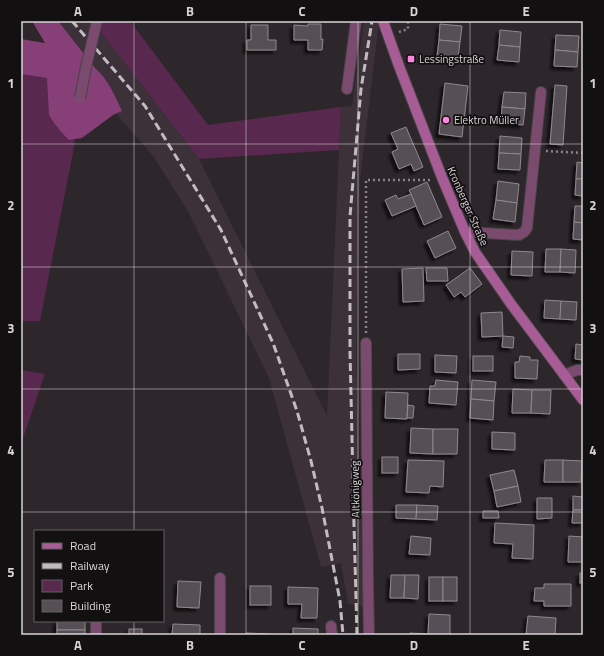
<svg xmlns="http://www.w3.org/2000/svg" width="604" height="656" viewBox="0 0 604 656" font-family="'Titillium Web',sans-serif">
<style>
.built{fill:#3c3139}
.green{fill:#59284e}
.forest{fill:#863f77}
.building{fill:#564f54;stroke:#90888d;filter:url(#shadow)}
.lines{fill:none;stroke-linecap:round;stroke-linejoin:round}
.street-casing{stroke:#484246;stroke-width:12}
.secondary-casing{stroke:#484246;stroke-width:12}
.path{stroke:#8a8488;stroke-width:2.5;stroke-dasharray:2 3;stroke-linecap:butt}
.street{stroke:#7a4b6e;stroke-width:10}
.secondary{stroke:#a75c96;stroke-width:10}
.rail{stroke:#c1bcbf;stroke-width:3;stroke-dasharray:8 4;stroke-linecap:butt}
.street-bridge-casing{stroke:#484246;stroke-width:12;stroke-linecap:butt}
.street-bridge{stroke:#7a4b6e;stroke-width:10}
.grid{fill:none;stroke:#d8d3d6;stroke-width:1;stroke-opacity:0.55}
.poi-dot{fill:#fd86e2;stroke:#131012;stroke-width:1.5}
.labels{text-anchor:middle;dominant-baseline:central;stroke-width:3.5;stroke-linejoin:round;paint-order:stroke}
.poi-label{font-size:11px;fill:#d8d3d6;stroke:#131012;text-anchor:start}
.street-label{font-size:11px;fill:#d8d3d6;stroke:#131012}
.neatline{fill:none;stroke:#d8d3d6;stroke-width:1.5}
.grid-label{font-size:13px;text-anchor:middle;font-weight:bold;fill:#d8d3d6}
</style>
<defs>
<filter id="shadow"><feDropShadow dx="-3.5" dy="3.5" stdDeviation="1" flood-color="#0009"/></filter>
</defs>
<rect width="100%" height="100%" fill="#2d262b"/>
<!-- built -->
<path class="built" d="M51,21H90L106,39L199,159L327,416L341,107L352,106L364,21H379L377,39L360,179L356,356L363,606L348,604L341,563L321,567L269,378L189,213L154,157L119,117L67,35Z"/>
<!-- green -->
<g class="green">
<path d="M90,21H130L208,125L341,107L339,150L199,159L106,39Z"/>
<path d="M21,41L66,91L64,112L75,142L40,321H21Z"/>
<path d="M21,370L45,374L21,444Z"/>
</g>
<!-- forest -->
<path class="forest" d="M32,21H58L95,68C108,79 115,96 122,111L113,115L82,138L69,140C62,133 54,124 49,115L47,78L21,74V39L45,43Z"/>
<!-- building -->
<g class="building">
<path d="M308,24H321V40L323,39L322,50H308V40H294V25L308,26Z"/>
<path d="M440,24L462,26L460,42L439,40Z"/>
<path d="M251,25H268V40H276V50H247V40H251Z"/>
<path d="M500,30L521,32L520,47L499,45Z"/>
<path d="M556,35L579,36L578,52L555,50Z"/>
<path d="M439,40L460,42L458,58L437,56Z"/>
<path d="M499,45L520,47L519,62L497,60Z"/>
<path d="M555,50L578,52L577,67L554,66Z"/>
<path d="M445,83L468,86L462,137L439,134Z"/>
<path d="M555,85L567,86L563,145L550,144Z"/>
<path d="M504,92L526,93L525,109L502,107Z"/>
<path d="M502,107L525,109L523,125L501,123Z"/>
<path d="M406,127L423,167L414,171L411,164L399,169L392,152L398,149L391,133Z"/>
<path d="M500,136L522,138L521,154L499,153Z"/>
<path d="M499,153L521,154L520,170L498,169Z"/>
<path d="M577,162L583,163V179H576Z"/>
<path d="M576,179H583V196L575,195Z"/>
<path d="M498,181L519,184L517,203L496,200Z"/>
<path d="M427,182L442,217L424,225L409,190Z"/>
<path d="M411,194L416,206L392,216L385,200L396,195L398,199Z"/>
<path d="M496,200L517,203L515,222L493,219Z"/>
<path d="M575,206H583V223L574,222Z"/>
<path d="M574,222L583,223V240L573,239Z"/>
<path d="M448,231L456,248L435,258L427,241Z"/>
<path d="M546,249H561L560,272H545Z"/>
<path d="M561,249L576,250L575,273L560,272Z"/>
<path d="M512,251L533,252L532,276L511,275Z"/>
<path d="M423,268L424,301L403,302L402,269Z"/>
<path d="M426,268H447L448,281H427Z"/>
<path d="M470,268L482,284L465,297L461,292L454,297L446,285Z"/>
<path d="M545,300L561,301L560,319L544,318Z"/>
<path d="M561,301L577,302L576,320L560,319Z"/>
<path d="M502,312L503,336L482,337L481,313Z"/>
<path d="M503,336L514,337L513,348L502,347Z"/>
<path d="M576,344L583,345V360L575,359Z"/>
<path d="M398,354H420V369L398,370Z"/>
<path d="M435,355L457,356L456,373L435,372Z"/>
<rect x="473" y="356" width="20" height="15"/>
<path d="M520,356L530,357V360H538L537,379L515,378V362H519Z"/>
<path d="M436,380L458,382L456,405L429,403L430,386H435Z"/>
<path d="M472,380L496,382L494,401L471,399Z"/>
<path d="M513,389L532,390L531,413H512Z"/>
<path d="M532,390H551L550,414L531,413Z"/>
<path d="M386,392L408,393L407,419L385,418Z"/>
<path d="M471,399L494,401L493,420L470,418Z"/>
<path d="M408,405L414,406L413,418H407Z"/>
<path d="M411,428L433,429V454L410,453Z"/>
<path d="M433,429H458L457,454H433Z"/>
<path d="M492,432L515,433V450L492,449Z"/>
<rect x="382" y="457" width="16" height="16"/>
<path d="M408,460L444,461L443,487L430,486L429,493L406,492Z"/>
<path d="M545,460H563V482H544Z"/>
<path d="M563,460L582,461L581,482H563Z"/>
<path d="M514,470L518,486L494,491L490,475Z"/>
<path d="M518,486L521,502L497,507L494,491Z"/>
<path d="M573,496L583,497V510H573Z"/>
<path d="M537,498H552V518L537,519Z"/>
<path d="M396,505H417L416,519L396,518Z"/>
<path d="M417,505L438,506L437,520L416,519Z"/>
<path d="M573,510H583V523H572Z"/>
<path d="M483,511H498L499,518H483Z"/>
<path d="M495,523L534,525L533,559L512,558L513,544L494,543Z"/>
<path d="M411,536L431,538L430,555L409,554Z"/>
<path d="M569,536L583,537V562H568Z"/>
<rect x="580" y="573" width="3" height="10"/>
<path d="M391,575H405L404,598H390Z"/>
<path d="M405,575H419L418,599L404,598Z"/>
<rect x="429" y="577" width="14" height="24"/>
<rect x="443" y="577" width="14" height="24"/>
<path d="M178,581L201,582L199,608L177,607Z"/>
<path d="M544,584H571V606H544V601H534L535,588H544Z"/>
<rect x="250" y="586" width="21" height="19"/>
<path d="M288,587L318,588L317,618H301L302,604H288Z"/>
<path d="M429,614L450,615V635H454H409L410,633L428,634Z"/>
<path d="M528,616L556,618L555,635H526Z"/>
<rect x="57" y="621" width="28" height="9"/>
<path d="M173,624L200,625V635H172Z"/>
<path d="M293,628L318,629V635H293Z"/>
<rect x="129" y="629" width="13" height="6"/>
<rect x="57" y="630" width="28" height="5"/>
<path d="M246,633L270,634V635H246Z"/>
</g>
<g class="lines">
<defs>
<g id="street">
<path d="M347,89L356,21"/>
<path d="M465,232L519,235L524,232L527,228L541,92"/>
<path d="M366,343L368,586L369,635"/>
<path d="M564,375L577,370H583"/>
<path d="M331,626L332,635"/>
<path d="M96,635V621"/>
<path d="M220,635V578"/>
</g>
<path id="secondary" d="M383,21L399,66L443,180L465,232L475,252L511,304L583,400"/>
</defs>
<!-- street casing -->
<use href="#street" class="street-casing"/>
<!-- secondary casing -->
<use href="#secondary" class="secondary-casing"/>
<!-- path -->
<g class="path">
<path d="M399,32L408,29V21"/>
<path d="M546,151L583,153"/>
<path d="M366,333V180H431"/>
</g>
<!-- street -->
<use href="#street" class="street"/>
<!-- secondary -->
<use href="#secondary" class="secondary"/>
<!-- rail -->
<g class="rail">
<path d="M72,21L145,106L221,230L273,343L297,411L311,461L322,508L340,601L343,635"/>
<path d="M357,635L354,525L350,352V216L361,89L372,21"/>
</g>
<defs>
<path id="street-bridge" d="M80,98L86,67L97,21"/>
</defs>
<!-- street-bridge casing -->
<use href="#street-bridge" class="street-bridge-casing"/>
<!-- street-bridge -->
<use href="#street-bridge" class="street-bridge"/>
</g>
<!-- grid -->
<path class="grid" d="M134,21V531M246,21V635M358,21V635M470,21V635M21,144H583M21,267H583M21,389H583M21,512H583M134,621V635"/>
<!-- markers -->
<g class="poi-dot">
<rect x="407" y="55" width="8" height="8" rx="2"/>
<circle cx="446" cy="120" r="4"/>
</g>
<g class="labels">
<!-- poi labels -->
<g class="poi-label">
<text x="419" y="59">Lessingstraße</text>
<text x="454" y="120">Elektro Müller</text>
</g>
<!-- street labels -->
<g class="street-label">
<text transform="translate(468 206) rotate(66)">Kronberger Straße</text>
<text transform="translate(355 489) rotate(-91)">Altkönigweg</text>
</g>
</g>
<!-- border -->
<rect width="604" height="656" fill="none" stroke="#131012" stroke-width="44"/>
<!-- legend -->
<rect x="34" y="530" width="130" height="92" fill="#131012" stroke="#625e60"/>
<rect x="42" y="543" width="20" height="6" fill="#a75c96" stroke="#625e60"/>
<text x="70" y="550" font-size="12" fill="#d8d3d6">Road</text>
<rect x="42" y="563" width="20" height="6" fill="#c1bcbf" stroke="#625e60"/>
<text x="70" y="570" font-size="12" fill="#d8d3d6">Railway</text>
<rect x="42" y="580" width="20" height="12" fill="#59284e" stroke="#625e60"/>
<text x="70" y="590" font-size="12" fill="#d8d3d6">Park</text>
<rect x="42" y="600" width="20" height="12" fill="#564f54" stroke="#625e60"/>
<text x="70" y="610" font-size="12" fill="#d8d3d6">Building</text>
<rect x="22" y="22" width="560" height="612" class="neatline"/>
<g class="grid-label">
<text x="78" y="16">A</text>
<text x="190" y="16">B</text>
<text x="302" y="16">C</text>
<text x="414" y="16">D</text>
<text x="526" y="16">E</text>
<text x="11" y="88">1</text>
<text x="593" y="88">1</text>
<text x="11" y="210">2</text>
<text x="593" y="210">2</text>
<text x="11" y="333">3</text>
<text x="593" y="333">3</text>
<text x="11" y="455">4</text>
<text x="593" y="455">4</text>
<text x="11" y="577">5</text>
<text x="593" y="577">5</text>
<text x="78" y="650">A</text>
<text x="190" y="650">B</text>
<text x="302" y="650">C</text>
<text x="414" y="650">D</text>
<text x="526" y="650">E</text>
</g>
</svg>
